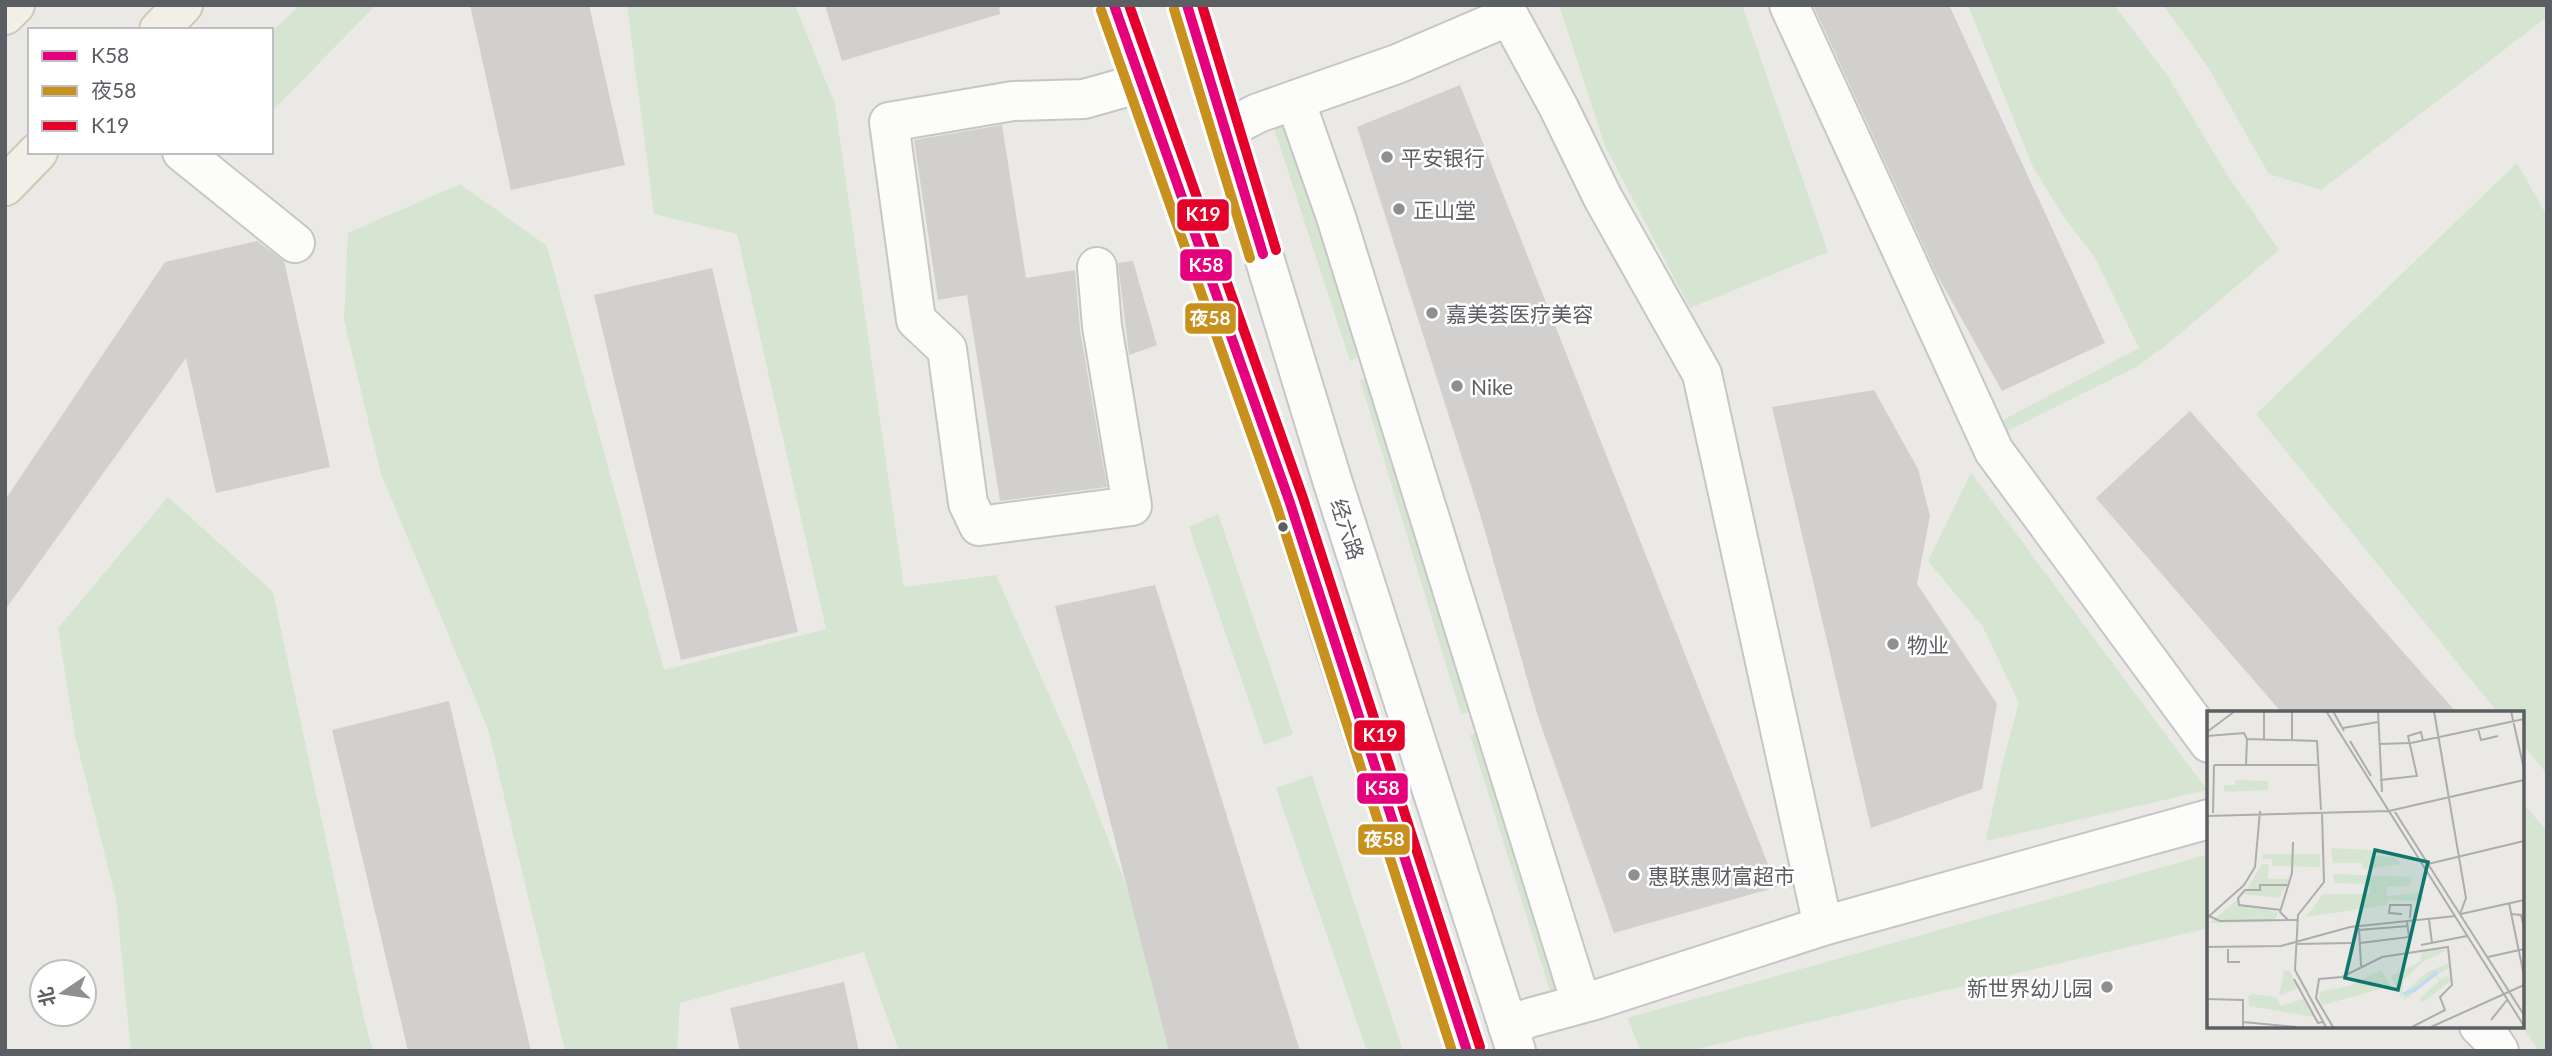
<svg xmlns="http://www.w3.org/2000/svg" width="2552" height="1056" viewBox="0 0 2552 1056" font-family="Lato,'Noto Sans SC',sans-serif">
<style>
.green{fill:#d5e5d2}
.building{fill:#d1d0ce}
.lines{fill:none;stroke-linecap:round;stroke-linejoin:round}
.minor-casing{stroke:#c6c6c6;stroke-width:42}
.secondary-casing{stroke:#c7c7c7;stroke-width:42}
.primary-casing{stroke:#cfc8b6;stroke-width:42}
.minor{stroke:#fcfcfb;stroke-width:38}
.secondary{stroke:#fcfcfb;stroke-width:38}
.primary{stroke:#f1efe8;stroke-width:38}
.bus-1-casing{stroke:#fff;stroke-width:16}
.bus-2-casing{stroke:#fff;stroke-width:16}
.bus-3-casing{stroke:#fff;stroke-width:16}
.bus-1{stroke:#e5007d;stroke-width:10}
.bus-2{stroke:#c8901d;stroke-width:10}
.bus-3{stroke:#e4002b;stroke-width:10}
.poi-dot{fill:#8d8f90;stroke:#fff;stroke-width:2.5}
.bus-dot{fill:#5b5e62;stroke:#fff;stroke-width:2.5}
.labels{text-anchor:middle;dominant-baseline:central;stroke-width:5;stroke-linejoin:round;paint-order:stroke}
.poi-label{font-size:21px;fill:#5b5e62;stroke:#fff;text-anchor:start}
.street-label{font-size:21px;fill:#5b5e62;stroke:#fff}
.inset-river{fill:none;stroke:#bedcf0;stroke-width:3.5}
.inset-road{fill:none;stroke:#adadad;stroke-width:2}
.view{fill:#0f766e;fill-opacity:0.15;stroke:#0f766e;stroke-width:3.5}
.inset-edge{fill:none;stroke:#5b5e62;stroke-width:3.5}
.line-badge{stroke:#fff;stroke-width:2.5}
.badge-label{font-size:19px;text-anchor:middle;font-weight:bold;fill:#fff}
</style>
<rect width="100%" height="100%" fill="#eae9e5"/>
<!-- green -->
<g class="green">
<path d="M300,5H376L271,112V33Z"/>
<path d="M627,5H795L835,104L904,587L996,575L1074,751L1190,1051H899L864,952L680,1003L677,1051H565L488,729L381,474L344,320L348,233L460,184L547,246L664,670L826,629L737,234L654,214Z"/>
<path d="M1559,5H1742L1828,252L1690,308L1605,146Z"/>
<path d="M1968,5H2114L2167,75L2226,173L2279,250L2169,343L2138,366L1999,435L1997,423L2139,348L2094,256L2064,217L2032,165Z"/>
<path d="M2163,5H2547V17L2321,190L2269,174L2208,67Z"/>
<path d="M1292,115L1369,352L1350,361L1272,122Z"/>
<path d="M2517,163L2547,216V774L2522,743V713H2498L2256,414Z"/>
<path d="M1374,375L1479,710L1461,714L1360,380Z"/>
<path d="M1971,473L2207,790L1986,841L2002,765L2019,703L1983,627L1928,561Z"/>
<path d="M168,497L273,592L365,1023L373,1051H131L116,899L75,736L58,628Z"/>
<path d="M1218,514L1293,734L1264,745L1189,527Z"/>
<path d="M1487,729L1566,990L1551,994L1470,735Z"/>
<path d="M1312,775L1403,1051H1367L1276,788Z"/>
<path d="M2522,802L2547,831V1051H2539L2522,1026Z"/>
<path d="M2209,854V928L1688,1051H1641L1627,1018Z"/>
</g>
<!-- building -->
<g class="building">
<path d="M470,5H589L625,165L511,190Z"/>
<path d="M825,5H999L1000,14L842,61Z"/>
<path d="M1813,5H1949L2105,343L2002,391L1936,273Z"/>
<path d="M1460,85L1777,887L1614,933L1538,717L1480,514L1357,127Z"/>
<path d="M1002,125L1026,278L1075,270L1080,330L1107,487L1000,501L967,295L938,300L914,140Z"/>
<path d="M257,241L284,261L330,467L216,493L186,358L5,610V500L165,262Z"/>
<path d="M1133,261L1157,345L1129,355L1118,263Z"/>
<path d="M712,268L798,632L681,660L594,295Z"/>
<path d="M1874,390L1918,469L1930,516L1917,584L1997,704L1982,789L1871,828L1772,407Z"/>
<path d="M2190,411L2457,713H2282L2096,498Z"/>
<path d="M1155,585L1300,1051H1169L1055,606Z"/>
<path d="M449,701L531,1051H408L332,730Z"/>
<path d="M844,982L859,1051H740L730,1008Z"/>
</g>
<g class="lines">
<defs>
<g id="minor">
<path d="M1789,5L1994,451L2209,743"/>
<path d="M1295,100L1336,217L1581,1003"/>
<path d="M1225,130L1258,113L1397,64L1509,16L1558,106L1603,198L1702,374L1823,926"/>
<path d="M182,152L295,243"/>
<path d="M1097,267L1102,326L1132,506L979,526L968,503L947,349L916,320L889,122L1013,101L1084,99L1141,83"/>
<path d="M2479,1026L2490,1037L2499,1051"/>
<path d="M1508,1027L1529,1018L1595,1000L1823,926L2209,819"/>
</g>
<g id="secondary">
<path d="M1114,5L1290,503L1330,632L1467,1051"/>
<path d="M1187,5L1333,483L1516,1051"/>
</g>
<g id="primary">
<path d="M5,15L15,5"/>
<path d="M159,30L183,5"/>
<path d="M5,186L38,152"/>
</g>
</defs>
<!-- minor casing -->
<use href="#minor" class="minor-casing"/>
<!-- secondary casing -->
<use href="#secondary" class="secondary-casing"/>
<!-- primary casing -->
<use href="#primary" class="primary-casing"/>
<!-- minor -->
<use href="#minor" class="minor"/>
<!-- secondary -->
<use href="#secondary" class="secondary"/>
<!-- primary -->
<use href="#primary" class="primary"/>
<defs>
<g id="bus-1">
<path d="M1114,5L1290,503L1467,1051"/>
<path d="M1187,5L1263,254"/>
</g>
<g id="bus-2">
<path d="M1174,9L1250,258"/>
<path d="M1101,10L1277,507L1452,1051"/>
</g>
<g id="bus-3">
<path d="M1129,5L1303,498L1480,1047"/>
<path d="M1202,5L1276,250"/>
</g>
</defs>
<!-- bus-1 casing -->
<use href="#bus-1" class="bus-1-casing"/>
<!-- bus-2 casing -->
<use href="#bus-2" class="bus-2-casing"/>
<!-- bus-3 casing -->
<use href="#bus-3" class="bus-3-casing"/>
<!-- bus-1 -->
<use href="#bus-1" class="bus-1"/>
<!-- bus-2 -->
<use href="#bus-2" class="bus-2"/>
<!-- bus-3 -->
<use href="#bus-3" class="bus-3"/>
</g>
<!-- markers -->
<g class="poi-dot">
<circle cx="1387" cy="157" r="7"/>
<circle cx="1399" cy="209" r="7"/>
<circle cx="1432" cy="313" r="7"/>
<circle cx="1457" cy="386" r="7"/>
<circle cx="1893" cy="644" r="7"/>
<circle cx="1634" cy="875" r="7"/>
<circle cx="2107" cy="987" r="7"/>
</g>
<circle class="bus-dot" cx="1283" cy="527" r="6"/>
<g class="labels">
<!-- poi labels -->
<g class="poi-label">
<text x="1401" y="157">平安银行</text>
<text x="1413" y="209">正山堂</text>
<text x="1446" y="313">嘉美荟医疗美容</text>
<text x="1471" y="386">Nike</text>
<text x="1907" y="644">物业</text>
<text x="1648" y="875">惠联惠财富超市</text>
<text x="2093" y="987" text-anchor="end">新世界幼儿园</text>
</g>
<!-- street labels -->
<g class="street-label">
<text transform="translate(1348 529) rotate(72)">经六路</text>
</g>
</g>
<!-- overview -->
<g transform="translate(2207 711)">
<rect width="317" height="317" fill="#eae9e5"/>
<path d="M28,69L61,70V79L17,81V74H28ZM124,137L165,139V145L188,146L194,153L156,158L155,152H126ZM56,143H113V156L66,155L65,148H56ZM55,153H62L61,168H83L72,187L37,183ZM126,163L205,166L202,175L180,176V185L214,182L217,190L181,189L180,194L99,206L116,183H163L162,173L128,172ZM32,187L33,193L71,201L70,206L63,211L3,212ZM216,239H241L217,250L196,269L195,288L184,265L213,251ZM242,252V257L230,264L233,269L242,264L244,270L215,292L213,287L232,270L229,265L197,289L198,281L220,261ZM174,259L183,275L116,294L113,290L112,281L142,275ZM77,260H83L91,277L72,285ZM46,283L69,286L74,295L96,288L107,306L42,295L41,285Z" fill="#d5e5d2"/>
<path class="inset-river" d="M196,283L208,279L230,261"/>
<path class="inset-road" d="M85,0V29M119,0L317,315M126,0L137,20M171,0L175,81M227,0L259,187L253,203M304,0L317,58M136,17L171,11M271,18L274,29L291,25M0,21L28,0M0,25L37,22L40,28M40,28L110,30L114,99M57,29V0M143,30L164,65M172,33L204,32L317,8M7,54H110M39,54L40,28M173,69L210,65L201,25L214,21L216,30M115,101L117,171L91,204L88,259L119,316M188,101L317,304M6,102L7,54M0,105L182,100L317,69M86,131L85,162L73,201L81,209H90M221,153L317,130M302,192L317,265M74,199L32,194L31,187L38,179H53V174H80M195,203L182,202L183,194H204L203,207M254,203L317,189M304,203L314,204L317,217M2,205L13,210L80,209M0,207L37,174L48,156L53,100M222,209L225,232M152,217L154,255M152,219L201,215M153,232L202,226L200,211M89,233L144,232M214,234L260,225M0,236L74,235L143,216L249,205M21,238V251H33M281,246L317,238M87,268L111,312L116,311M0,288L36,289V316M284,309L300,289M36,311L90,316M126,316L109,287L112,268L135,266L175,246L241,236L245,274L233,286L238,299L205,316M224,316L317,274"/>
<path class="view" d="M168,139L221,151L191,279L138,267Z"/>
<rect width="317" height="317" class="inset-edge"/>
</g>
<g class="line-badge">
<rect x="1176" y="198" width="54" height="34" rx="7" fill="#e4002b"/>
<rect x="1179" y="248" width="54" height="34" rx="7" fill="#e5007d"/>
<rect x="1184" y="302" width="53" height="33" rx="7" fill="#c8901d"/>
<rect x="1353" y="719" width="53" height="33" rx="7" fill="#e4002b"/>
<rect x="1356" y="772" width="53" height="33" rx="7" fill="#e5007d"/>
<rect x="1357" y="823" width="54" height="33" rx="7" fill="#c8901d"/>
</g>
<g class="badge-label">
<text x="1203" y="221">K19</text>
<text x="1206" y="272">K58</text>
<text x="1210" y="325">夜58</text>
<text x="1380" y="742">K19</text>
<text x="1382" y="795">K58</text>
<text x="1384" y="846">夜58</text>
</g>
<!-- border -->
<rect width="2552" height="1056" fill="none" stroke="#5b5e62" stroke-width="14"/>
<!-- legend -->
<rect x="28" y="28" width="245" height="126" fill="#ffffff" stroke="#bdbfc0" stroke-width="2"/>
<rect x="42" y="51" width="35" height="10" fill="#e5007d" stroke="#bdbfc0" stroke-width="2"/>
<text x="91" y="63" font-size="21" fill="#5b5e62">K58</text>
<rect x="42" y="86" width="35" height="10" fill="#c8901d" stroke="#bdbfc0" stroke-width="2"/>
<text x="91" y="98" font-size="21" fill="#5b5e62">夜58</text>
<rect x="42" y="121" width="35" height="10" fill="#e4002b" stroke="#bdbfc0" stroke-width="2"/>
<text x="91" y="133" font-size="21" fill="#5b5e62">K19</text>
<!-- north arrow -->
<g transform="translate(63 993) rotate(257)"><circle r="33" fill="#ffffff" stroke="#bdbfc0" stroke-width="2"/>
<path d="M0-5L12 26L0 18L-12 26Z" fill="#8d8f90"/>
<text y="-10" font-size="19" font-weight="bold" text-anchor="middle" fill="#5b5e62">北</text>
</g>
</svg>
